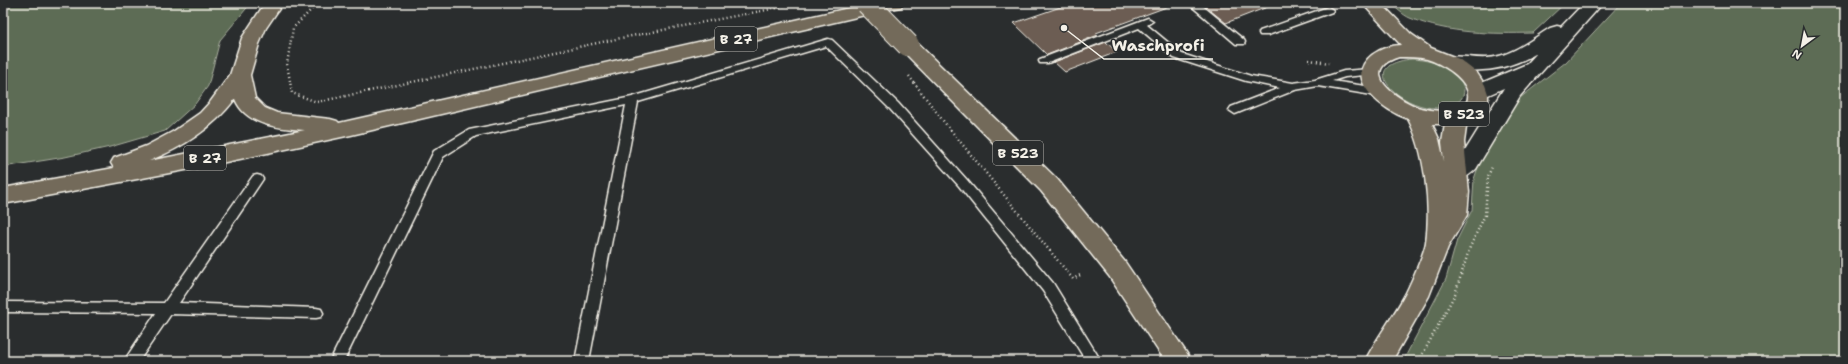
<svg xmlns="http://www.w3.org/2000/svg" width="1848" height="364" viewBox="0 0 1848 364" font-family="'Shantell Sans',sans-serif">
<style>
.green{fill:#5d6c54;stroke:#a8ae9e}
.building{fill:#6c5d52;stroke:#f4f1e8}
.lines{fill:none;stroke-linecap:round;stroke-linejoin:round}
.service-casing{stroke:#f4f1e8;stroke-width:3}
.tertiary-casing{stroke:#f4f1e8;stroke-width:3}
.primary-casing{stroke:#f4f1e8;stroke-width:3}
.path{stroke:#f4f1e8;stroke-width:2.5;stroke-dasharray:1 3;stroke-linecap:butt}
.service{fill:#2a2d2e;fill-rule:evenodd}
.tertiary{fill:#2a2d2e;fill-rule:evenodd}
.primary{fill:#736b5a;fill-rule:evenodd}
.primary-bridge-casing{stroke:#f4f1e8;stroke-width:24;stroke-linecap:butt}
.primary-bridge{stroke:#736b5a;stroke-width:22}
.labels{text-anchor:middle;dominant-baseline:central;stroke-width:3;stroke-linejoin:round;paint-order:stroke}
.shield{fill:#2a2d2e;stroke:#b7b6b0;stroke-width:1}
.shield-label{font-size:14px;font-weight:bold;fill:#f4f1e8}
.leader{fill:none;stroke:#f4f1e8;stroke-width:1.5}
.callout-dot{fill:#f4f1e8;stroke:#2a2d2e;stroke-width:1.5}
.callout-label{font-size:16px;text-anchor:middle;font-weight:bold;fill:#f4f1e8;stroke:#2a2d2e;stroke-width:3;stroke-linejoin:round;paint-order:stroke}
</style>
<rect width="100%" height="100%" fill="#2a2d2e"/>
<filter id="ink" filterUnits="userSpaceOnUse"><feTurbulence type="fractalNoise" baseFrequency=".025" numOctaves="2"/><feDisplacementMap in="SourceGraphic" scale="8" xChannelSelector="R" yChannelSelector="G"/><feConvolveMatrix kernelMatrix="1 2 1 2 8 2 1 2 1" color-interpolation-filters="sRGB"/></filter>
<g filter="url(#ink)">
<!-- green -->
<g class="green">
<path d="M3,3H251L220,40L208,86L195,104L165,131L110,147L65,157L3,167Z"/>
<path d="M1390,3H1565L1533,33C1492,34 1449,34 1410,18C1403,15 1396,8 1390,3Z"/>
<path d="M1621,3H1845V361H1403L1446,279L1457,240L1472,210L1474,179L1485,147L1511,105L1566,62Z"/>
<path d="M1412,59C1425,60 1438,62 1449,70C1475,87 1465,108 1436,108C1401,108 1353,65 1412,59Z"/>
</g>
<!-- building -->
<g class="building">
<path d="M1072,3H1172V5L1096,33L1098,35L1047,55L1014,23Z"/>
<path d="M1201,3H1274L1275,4L1226,23Z"/>
<path d="M1106,42L1117,52L1065,72L1054,62Z"/>
</g>
<g class="lines">
<defs>
<g id="service">
<path d="M1188,3H1199L1244,40L1245,42L1244,44H1236Z"/>
<path d="M1328,7L1333,10L1332,12L1268,35H1260L1259,33L1260,31Z"/>
<path d="M1148,18L1153,21L1147,25L1182,54L1251,76L1293,83L1315,80L1344,71L1370,69L1374,70L1375,72L1374,74L1345,77L1332,81L1378,88L1383,92L1378,96L1318,86L1295,90L1235,114L1229,110L1231,107L1280,88L1246,81L1174,58L1139,28L1048,63H1040L1039,61L1040,59Z"/>
<path d="M828,39L832,40L898,103L967,180L1053,283L1101,361H1086L1043,291L959,186L890,109L826,46L638,102L589,361H575L626,105L476,136L443,157L344,361H330L434,151L469,130L632,97Z"/>
<path d="M257,175L261,176L263,179L261,182L179,303L316,308L321,309L323,313L321,317L316,318L171,314L139,361H124L156,313L3,312V302L164,303L253,176Z"/>
</g>
<path id="tertiary" d="M1584,3H1603L1520,96L1476,169C1467,177 1461,182 1449,178L1446,173L1449,168L1460,159L1504,88L1479,99L1472,97L1469,92L1472,87L1527,64L1537,53C1508,70 1476,75 1444,66L1441,62L1444,58C1458,54 1473,59 1487,58C1510,57 1531,40 1550,28L1557,26L1561,27Z"/>
<g id="primary">
<path d="M265,3H283L266,28L259,44L250,75L255,98L265,108L277,113L330,119L337,121L339,123L871,3H904L901,7L895,8L351,135L207,166L3,204V188L114,168L111,163L114,158L146,146L174,131L200,113L211,101L230,75L242,38ZM235,99C246,126 279,128 305,130L149,161C183,147 212,129 235,99Z"/>
<path d="M1362,3H1381L1411,34L1431,48L1459,59L1477,73L1485,85L1488,94V102L1480,113L1467,120L1464,142L1469,192L1467,215L1448,247L1429,296L1392,361H1365C1377,337 1394,316 1406,293C1411,283 1425,251 1426,242C1431,206 1425,150 1408,119C1385,111 1341,80 1372,55C1380,49 1391,45 1401,45ZM1399,57C1408,57 1418,57 1427,59C1443,64 1477,83 1466,104C1453,112 1437,112 1421,108C1409,105 1369,83 1383,66C1387,61 1393,59 1399,57ZM1432,124H1445L1442,142L1444,161L1439,139Z"/>
<path d="M908,39L915,41L1057,179L1125,262L1192,361H1165L1109,276L1041,191L901,49L898,45L901,41Z"/>
</g>
</defs>
<!-- service casing -->
<use href="#service" class="service-casing"/>
<!-- tertiary casing -->
<use href="#tertiary" class="tertiary-casing"/>
<!-- primary casing -->
<use href="#primary" class="primary-casing"/>
<!-- path -->
<g class="path">
<path d="M318,3L293,28L287,64L292,93L317,102L621,38L777,8L792,3"/>
<path d="M1399,5L1408,3"/>
<path d="M1309,60L1329,63"/>
<path d="M909,76L944,122L1073,279L1082,274"/>
<path d="M1419,361L1455,294L1470,247L1485,215L1488,176L1492,167"/>
</g>
<!-- service -->
<use href="#service" class="service"/>
<!-- tertiary -->
<use href="#tertiary" class="tertiary"/>
<!-- primary -->
<use href="#primary" class="primary"/>
<defs>
<path id="primary-bridge" d="M867,3L908,45"/>
</defs>
<!-- primary-bridge casing -->
<use href="#primary-bridge" class="primary-bridge-casing"/>
<!-- primary-bridge -->
<use href="#primary-bridge" class="primary-bridge"/>
</g>
</g>
<g class="labels">
<!-- shield labels -->
<g class="shield">
<rect x="715" y="27" width="42" height="24" rx="3"/>
<rect x="1439" y="102" width="50" height="24" rx="3"/>
<rect x="993" y="141" width="50" height="24" rx="3"/>
<rect x="184" y="146" width="42" height="24" rx="3"/>
</g>
<g class="shield-label">
<text x="736" y="39">B 27</text>
<text x="1464" y="114">B 523</text>
<text x="1018" y="153">B 523</text>
<text x="205" y="158">B 27</text>
</g>
</g>
<!-- callouts -->
<path class="leader" d="M1064 28L1104 59H1213"/>
<circle class="callout-dot" cx="1064" cy="28" r="4"/>
<g class="callout-label">
<text x="1158" y="51">Waschprofi</text>
</g>
<!-- margin -->
<rect width="1848" height="364" fill="none" stroke="#2a2d2e" stroke-width="16"/>
<rect x="8" y="8" width="1832" height="348" fill="none" stroke="#f4f1e8" stroke-width="1.5" filter="url(#ink)"/>
<!-- north arrow -->
<g transform="translate(1802 46) rotate(212)" stroke="#2a2d2e" stroke-width="3" paint-order="stroke">
<path d="M0-3L7 15L0 10L-7 15Z" fill="#f4f1e8"/>
<text y="-6" font-size="11" font-weight="bold" text-anchor="middle" fill="#f4f1e8">N</text>
</g>
</svg>
